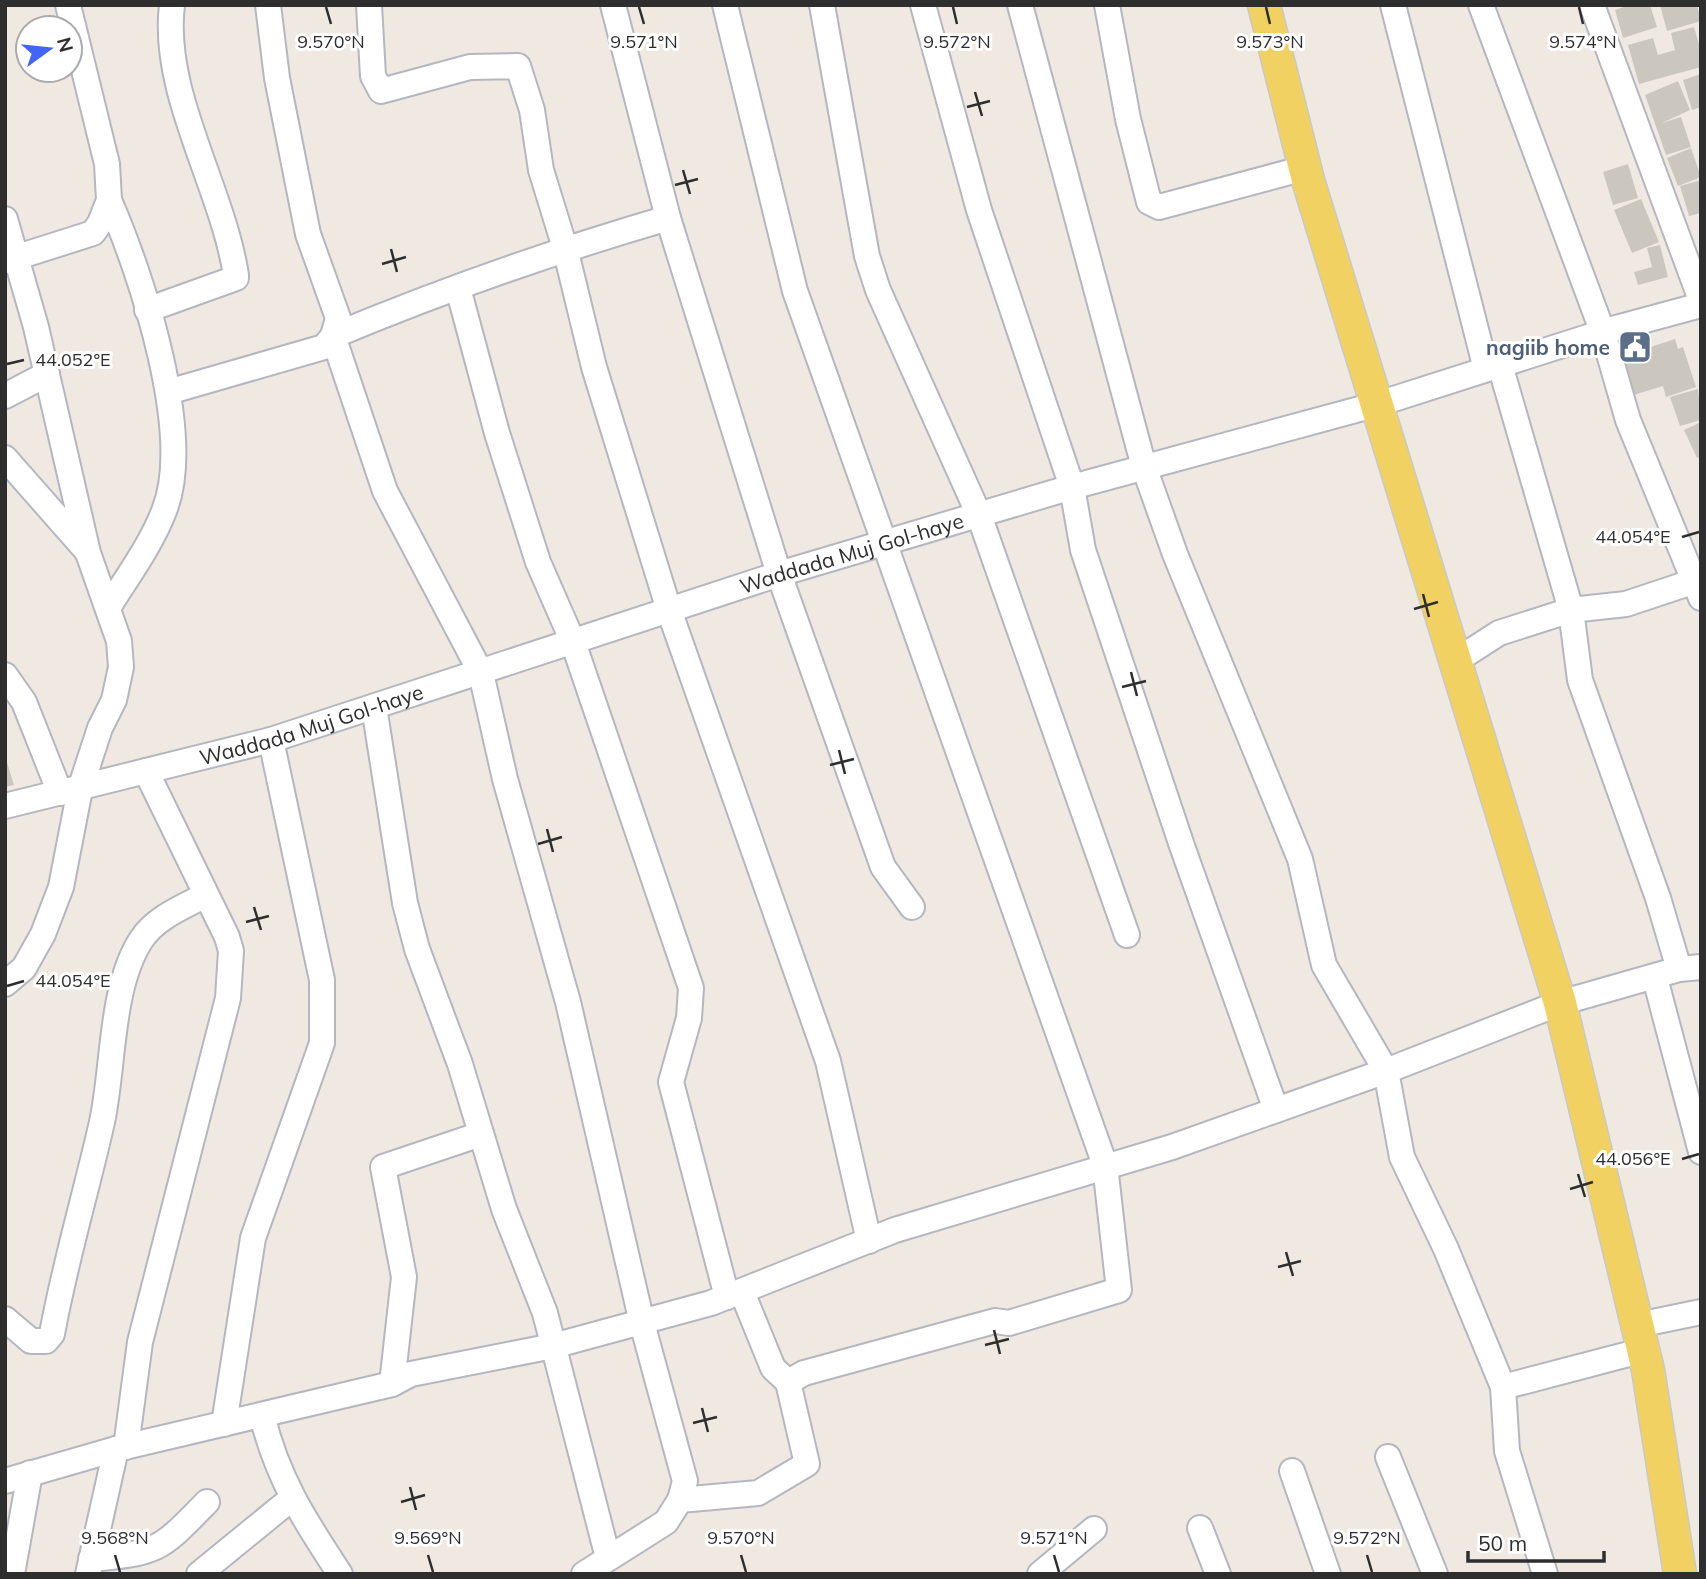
<svg xmlns="http://www.w3.org/2000/svg" width="1706" height="1579" viewBox="0 0 1706 1579" font-family="Mulish,sans-serif">
<style>
.building{fill:#cbc7bf}
.lines{fill:none;stroke-linecap:round;stroke-linejoin:round}
.minor-casing{stroke:#b4b7c1;stroke-width:28}
.major-casing{stroke:#c9c9c9;stroke-width:35}
.minor{stroke:#fff;stroke-width:24}
.major{stroke:#f2d163;stroke-width:32}
.ticks{fill:none;stroke:#2e2e2e;stroke-width:2.5}
.labels{text-anchor:middle;dominant-baseline:central;stroke-width:6;stroke-linejoin:round;paint-order:stroke}
.service-label{font-size:21px;font-weight:bold;fill:#4e5e75;stroke:#fff;text-anchor:end}
.street-label{font-size:21px;fill:#2e2e2e;stroke:#fff}
.ticks-label{font-size:18px;text-anchor:middle;fill:#2e2e2e;stroke:#fff;stroke-width:6;stroke-linejoin:round;paint-order:stroke}
</style>
<rect width="100%" height="100%" fill="#efe9e1"/>
<!-- building -->
<g class="building">
<path d="M1630,5H1650L1657,27L1623,38L1615,10Z"/>
<path d="M1660,5H1697L1701,21L1667,31Z"/>
<path d="M1694,27L1701,51V67L1639,84L1628,45L1653,38L1658,55L1675,50L1671,33Z"/>
<path d="M1701,74V107L1692,110L1683,80Z"/>
<path d="M1678,81L1690,110L1662,123L1681,117L1691,147L1666,155L1645,95Z"/>
<path d="M1691,148L1701,177L1678,186L1667,158Z"/>
<path d="M1628,164L1638,198L1613,205L1603,172Z"/>
<path d="M1701,180V213L1689,216L1680,186Z"/>
<path d="M1641,199L1659,242L1632,253L1614,210Z"/>
<path d="M1660,245L1668,277L1638,285L1634,272L1652,267L1647,248Z"/>
<path d="M1675,339L1678,349L1683,347L1696,387L1666,397L1663,386L1627,397L1614,359Z"/>
<path d="M1698,389L1701,420L1680,426L1670,397Z"/>
<path d="M1701,422V456L1697,458L1684,430Z"/>
<path d="M5,756L14,785L5,787Z"/>
</g>
<g class="lines">
<defs>
<g id="minor">
<path d="M369,5L373,76L381,91L470,67L518,66L532,110L541,170L565,248L594,367L669,610L828,1061L869,1241"/>
<path d="M613,5L668,218L779,574L883,867L912,907"/>
<path d="M725,5L795,291L1105,1165L1119,1290L1009,1323L995,1321L804,1373L788,1382"/>
<path d="M822,5L867,256L878,290L979,515L1127,935"/>
<path d="M923,5L979,210L1072,487L1083,550L1182,846L1276,1110"/>
<path d="M1020,5L1144,467L1175,554L1300,859L1324,965L1386,1071L1402,1157L1446,1249L1503,1387L1507,1451L1545,1574"/>
<path d="M1107,5L1128,119L1149,202L1159,207L1305,168"/>
<path d="M1393,5L1486,369"/>
<path d="M1481,5L1603,333L1628,420L1701,598"/>
<path d="M1592,5L1701,300"/>
<path d="M5,219L36,327L88,553L119,641L121,667L114,700L100,728L80,789L61,887L43,934L24,968L5,984"/>
<path d="M5,261L93,233L100,223L109,200L107,164L68,5"/>
<path d="M458,288L497,433L538,562L573,642L691,988L689,1018L671,1082L727,1297"/>
<path d="M147,310L236,278V275C222,186 161,93 172,5"/>
<path d="M1500,365L1571,610L1580,680L1658,898L1679,969"/>
<path d="M168,392L324,347L333,336L338,318L308,234L277,78L268,5"/>
<path d="M5,396L47,374"/>
<path d="M5,458L86,550"/>
<path d="M108,608C127,577 151,545 164,511C195,435 141,273 109,200"/>
<path d="M1454,662L1499,633L1571,610L1626,604L1701,579"/>
<path d="M5,675L24,702L60,793"/>
<path d="M374,707L405,903L417,949L460,1064L504,1209L545,1313L608,1558"/>
<path id="s1" d="M5,806L271,740L779,574L1072,487L1378,404L1616,328L1701,305"/>
<path d="M1655,978L1701,1152"/>
<path d="M5,1319L31,1341H46L52,1334C65,1262 86,1193 102,1122C114,1067 110,988 141,940C155,918 183,907 206,895"/>
<path d="M1638,1325L1701,1312"/>
<path d="M392,1384L404,1277L383,1167L481,1134"/>
<path d="M1503,1387L1644,1350"/>
<path d="M262,1415C277,1478 305,1521 340,1574"/>
<path d="M224,1424L253,1238L322,1043V980L271,740"/>
<path d="M126,1447L140,1342L228,998L231,951L227,937L146,771"/>
<path d="M1388,1457L1435,1574"/>
<path d="M1292,1471L1328,1574"/>
<path d="M5,1481L116,1449L392,1384L411,1374L553,1346L711,1303L895,1230L1172,1147L1386,1071L1560,1003L1679,969L1701,967"/>
<path d="M680,1500L758,1493L807,1464L788,1382L773,1368L742,1292"/>
<path d="M1200,1528L1218,1574"/>
<path d="M91,1559C159,1553 160,1550 207,1502"/>
<path d="M12,1574L30,1473"/>
<path d="M88,1574L116,1449"/>
<path d="M199,1574L291,1499"/>
<path d="M584,1574L666,1522L680,1500L685,1481L642,1323L568,1002L505,779L481,673L385,491L333,336C443,290 555,251 668,218"/>
<path d="M1040,1574L1094,1529"/>
</g>
<path id="major" d="M1264,5L1308,180L1560,1003L1648,1370L1680,1574"/>
</defs>
<!-- minor casing -->
<use href="#minor" class="minor-casing"/>
<!-- major casing -->
<use href="#major" class="major-casing"/>
<!-- minor -->
<use href="#minor" class="minor"/>
<!-- major -->
<use href="#major" class="major"/>
</g>
<!-- ticks -->
<path class="ticks" d="M326,7L331,24M639,7L644,24M953,7L957,24M1266,7L1270,24M1579,7L1583,24M975,92L982,116M967,107L990,101M683,170L690,194M675,185L698,179M391,249L397,272M382,264L406,257M7,364L24,360M1682,537L1699,532M1423,594L1429,617M1414,609L1438,602M1131,672L1137,696M1122,687L1146,681M839,750L845,774M830,765L854,759M547,829L553,852M538,844L562,837M254,907L261,930M246,922L269,916M7,986L24,981M1682,1159L1699,1154M1578,1174L1585,1197M1570,1189L1593,1182M1286,1252L1293,1276M1278,1267L1301,1261M994,1330L1000,1354M985,1345L1009,1339M702,1408L708,1432M693,1423L717,1417M410,1487L416,1510M401,1502L425,1495M115,1555L120,1572M428,1555L433,1572M741,1555L746,1572M1054,1555L1059,1572M1367,1555L1372,1572"/>
<!-- icons -->
<defs>
<symbol id="civic-square" viewBox="-11 -11 22 22"><rect x="-9" y="-9" width="18" height="18" rx="4" fill="#5c6f8a" stroke="#fff"/><path d="M-.6-6.5H3V-4.5H.6V-3L4-1V1h2V6H-6V1h2V-1L-.6-3ZM-1.2 2.5V6h2.4V2.5Z" fill="#fff"/></symbol>
</defs>
<g fill-rule="evenodd">
<use href="#civic-square" x="1616" y="328" width="38" height="38"/>
</g>
<g class="labels">
<!-- service labels -->
<g class="service-label">
<text x="1610" y="347">nagiib home</text>
</g>
<!-- street labels -->
<g class="street-label">
<text stroke="none"><textPath href="#s1" startOffset="884">Waddada Muj Gol-haye</textPath></text>
<text stroke="none"><textPath href="#s1" startOffset="317">Waddada Muj Gol-haye</textPath></text>
</g>
</g>
<g class="ticks-label">
<text x="331" y="48">9.570°N</text>
<text x="644" y="48">9.571°N</text>
<text x="957" y="48">9.572°N</text>
<text x="1270" y="48">9.573°N</text>
<text x="1583" y="48">9.574°N</text>
<text x="73" y="366">44.052°E</text>
<text x="1633" y="543">44.054°E</text>
<text x="73" y="987">44.054°E</text>
<text x="1633" y="1165">44.056°E</text>
<text x="115" y="1544">9.568°N</text>
<text x="428" y="1544">9.569°N</text>
<text x="741" y="1544">9.570°N</text>
<text x="1054" y="1544">9.571°N</text>
<text x="1367" y="1544">9.572°N</text>
</g>
<!-- border -->
<rect width="1706" height="1579" fill="none" stroke="#2e2e2e" stroke-width="14"/>
<!-- north arrow -->
<g transform="translate(49 49) rotate(75)"><circle r="33" fill="#ffffff" stroke="#ababab" stroke-width="2"/>
<path d="M0-5L12 26L0 18L-12 26Z" fill="#4264fb"/>
<text y="-10" font-size="19" font-weight="bold" text-anchor="middle" fill="#2e2e2e">N</text>
</g>
<!-- scale -->
<path d="M1468 1551v10h136v-10" fill="none" stroke="#2e2e2e" stroke-width="3.5"/>
<text x="1478" y="1551" font-size="21" fill="#2e2e2e" stroke="#ffffff" stroke-width="5" paint-order="stroke">50 m</text>
</svg>
